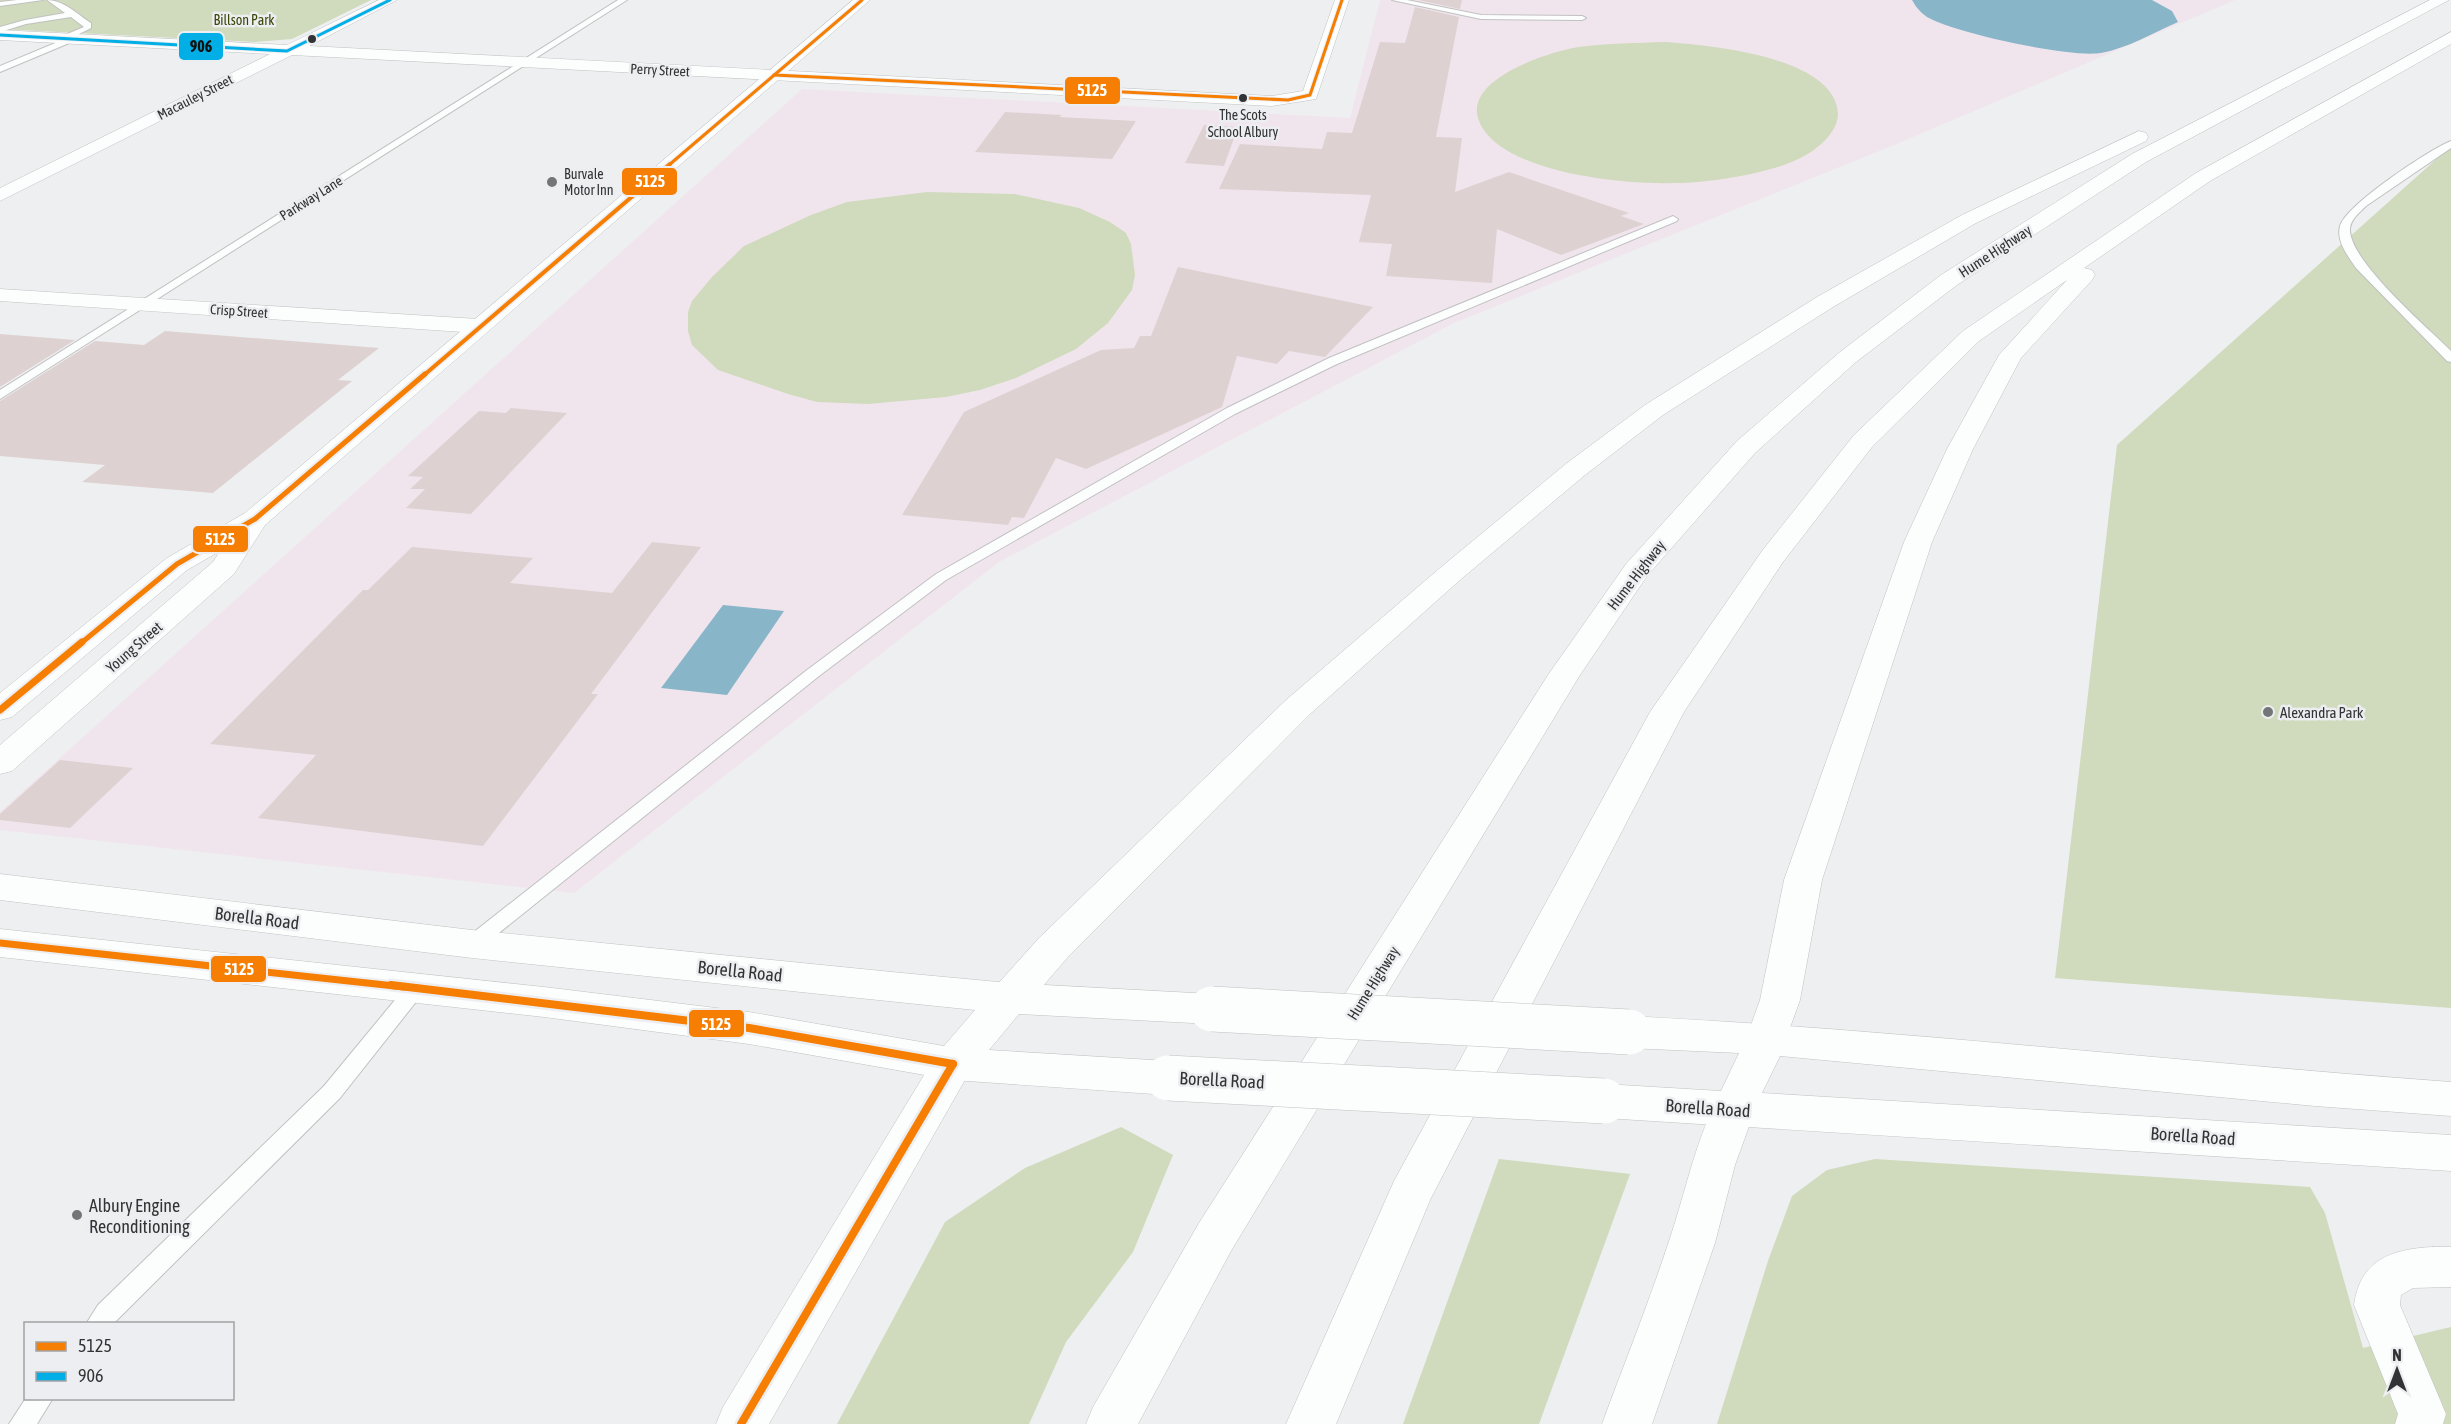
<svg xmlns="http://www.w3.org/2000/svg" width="2451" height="1424" viewBox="0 0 2451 1424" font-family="'Asap Condensed',sans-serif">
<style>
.education{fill:#f1e5ed}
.green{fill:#d0dabc}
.water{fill:#88b5c8}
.building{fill:#ded1d2}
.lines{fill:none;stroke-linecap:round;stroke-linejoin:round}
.lane-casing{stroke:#c1c1c2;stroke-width:2}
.street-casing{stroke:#c1c1c2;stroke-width:1}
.secondary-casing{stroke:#c1c1c2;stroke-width:1}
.primary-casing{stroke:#c1c1c2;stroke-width:1}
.highway-casing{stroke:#c1c1c2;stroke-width:1}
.lane{fill:#fcfdfd;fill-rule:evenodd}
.street{fill:#fcfdfd;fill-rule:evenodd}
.secondary{fill:#fcfdfd;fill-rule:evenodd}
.primary{fill:#fcfdfd;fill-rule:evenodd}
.highway{fill:#fcfdfd;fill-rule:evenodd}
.primary-bridge-casing{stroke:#c1c1c2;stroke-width:46;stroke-linecap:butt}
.primary-bridge{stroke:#fcfdfd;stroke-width:45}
.bus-1-far4-casing{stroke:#edeef1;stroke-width:5}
.bus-1-far3-casing{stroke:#edeef1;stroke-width:7}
.bus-1-far2-casing{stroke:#edeef1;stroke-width:9}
.bus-1-far1-casing{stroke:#edeef1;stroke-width:11}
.bus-1-casing{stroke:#edeef1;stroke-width:13}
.bus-2-casing{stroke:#edeef1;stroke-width:5}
.bus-1-far4{stroke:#f57e03;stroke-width:3}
.bus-1-far3{stroke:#f57e03;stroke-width:4}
.bus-1-far2{stroke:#f57e03;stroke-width:5}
.bus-1-far1{stroke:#f57e03;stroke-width:7}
.bus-1{stroke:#f57e03;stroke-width:8}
.bus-2{stroke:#02aee6;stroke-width:3}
.bus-dot{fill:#323334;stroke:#edeef1;stroke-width:2}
.poi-dot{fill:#747576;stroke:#edeef1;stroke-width:2}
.labels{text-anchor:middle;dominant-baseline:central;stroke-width:5;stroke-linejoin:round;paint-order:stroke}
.far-park-label{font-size:14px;fill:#394605;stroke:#edeef1}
.far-street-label{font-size:14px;fill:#323334;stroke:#edeef1}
.bus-label{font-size:14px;fill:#323334;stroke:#edeef1}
.far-poi-label{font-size:14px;fill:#323334;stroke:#edeef1;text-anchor:start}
.street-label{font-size:15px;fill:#323334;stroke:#edeef1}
.poi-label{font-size:15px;fill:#323334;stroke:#edeef1;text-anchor:start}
.near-street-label{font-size:18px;fill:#323334;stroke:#edeef1}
.near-poi-label{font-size:18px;fill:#323334;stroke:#edeef1;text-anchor:start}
.line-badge{stroke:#edeef1;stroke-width:2}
.badge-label{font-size:16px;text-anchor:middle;font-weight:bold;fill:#fff}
.pale-badge-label{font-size:16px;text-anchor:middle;font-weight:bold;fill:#111}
</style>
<rect width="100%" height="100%" fill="#eeeff0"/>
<!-- education -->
<path class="education" d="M1380,0H2235L1899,143L1454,323L999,562L574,893L0,830V812L802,89L1350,118Z"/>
<!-- green -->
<g class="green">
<path d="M0,0H371L292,39L255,42L0,29Z"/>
<path d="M1665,42C1707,45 1836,56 1838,114C1838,131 1820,147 1806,155C1776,173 1710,183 1674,183C1625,185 1495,173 1478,118C1466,78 1551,51 1579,47C1608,43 1637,43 1665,42Z"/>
<path d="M2451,146V1008L2055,978L2117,445Z"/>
<path d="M927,192L1015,194L1079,208L1110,222L1126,233L1131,244L1135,275L1132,290L1108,323L1076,349L1016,378L980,390L946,397L868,404L817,402L788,394L718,370L692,345L688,331V312L692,301L712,277L744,246L811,215L847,202Z"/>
<path d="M1121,1127L1173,1155L1133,1252L1066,1342L1029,1424H837L945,1222L1025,1168Z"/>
<path d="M1499,1159L1630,1174L1539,1424H1403Z"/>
<path d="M1875,1159L2310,1187L2325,1213L2363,1348L2451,1327V1424H1717L1768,1261L1792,1196L1827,1170Z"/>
</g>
<!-- water -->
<g class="water">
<path d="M1912,0H2152L2172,11L2178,22C2153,33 2128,48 2101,53C2069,58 1955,33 1927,17C1920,12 1916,7 1912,0Z"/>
<path d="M723,605L784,611L727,695L661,688Z"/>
</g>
<!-- building -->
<g class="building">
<path d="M1418,0H1462L1460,9Z"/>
<path d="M1415,7L1459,17L1436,137L1462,138L1455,192L1509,172L1629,213L1621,216L1644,224L1561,255L1497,229L1492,283L1386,276L1392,244L1359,242L1371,195L1219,189L1240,144L1322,149L1327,132L1352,133L1380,42L1405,43Z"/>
<path d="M1005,112L1062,115L1059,117L1136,121L1112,159L975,152Z"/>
<path d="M1204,125L1238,127L1224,166L1185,163Z"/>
<path d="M1178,267L1373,307L1325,357L1289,351L1277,364L1237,356L1222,407L1086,469L1056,458L1024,518L1012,517L1008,525L902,515L964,412L1101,350L1134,348L1140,336H1151Z"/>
<path d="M165,331L379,348L338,380L352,381L213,493L82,482L105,465L0,456V401L95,341L144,345Z"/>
<path d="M0,334L75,340L0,387Z"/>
<path d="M511,408L567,413L471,514L406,508L425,489H410L423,477L408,476L479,411L506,413Z"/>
<path d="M652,542L701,547L591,694H598L483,846L258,818L316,755L210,744L363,590H368L412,547L533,558L510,583L612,593Z"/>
<path d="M60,760L133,768L70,828L0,820V814Z"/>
</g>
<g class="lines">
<defs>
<g id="lane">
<path d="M17,0H43L0,6V2Z"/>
<path d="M47,0C64,0 78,15 91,23V28L73,37L74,41L0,72V66L60,41V37L84,27L71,17L26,24L0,32V27L25,20L65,13Z"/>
<path d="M618,0H627L0,399V390Z"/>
<path d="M1392,0H1407L1481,15L1582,16L1586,18L1582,20L1481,19Z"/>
<path d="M2451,141V148L2366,206C2359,213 2351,219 2350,228C2347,259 2428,328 2451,351V362L2447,361L2356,268C2348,256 2336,241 2340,226C2346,205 2430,149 2451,141Z"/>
<path d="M1673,216L1678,219L1677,221L1337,364L1235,414L946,580L819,676L479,949L472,951L465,949L462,944L465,939L807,670L936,574L1227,408L1329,358Z"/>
<path d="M416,981L423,983L426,988L423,993L340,1098L113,1324H86L98,1305L324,1086L409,983Z"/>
<path d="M26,1398H53L37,1424H9Z"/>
</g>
<g id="street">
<path d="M379,0H397L309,46L1272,96L1303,91L1335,0H1349L1316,99L1272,106L292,55L0,201V188L270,54L0,40V30L287,45Z"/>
<path d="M0,289L478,319L486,321L489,326L486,331L478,333L0,301Z"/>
<path d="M2433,1247H2451V1287L2413,1288L2401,1295L2400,1305L2446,1414L2443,1424H2395L2398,1414L2354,1305C2360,1260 2391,1249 2433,1247Z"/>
</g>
<path id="secondary" d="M853,0H870L265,525L234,574L12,771L0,774V745L213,562L220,551L187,570L12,717L0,720V693L167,558L245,513Z"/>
<g id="primary">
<path d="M0,874L472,930L902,973L1009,983L1212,994L1226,998L1232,1009L1226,1020L1212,1024L1019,1014L989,1050L1168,1061L1183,1066L1189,1078L1183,1090L1168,1095L953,1080L749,1044L544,1017L0,957V929L544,987L749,1012L944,1046L975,1010L472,958L0,900Z"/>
<path d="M1629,1016C1904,1030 2177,1062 2451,1082V1116L2315,1106L1780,1056L1762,1093L2451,1135V1171L1604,1118L1589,1113L1583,1101L1589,1089L1604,1084L1721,1091L1739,1053L1629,1048L1614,1043L1608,1032L1614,1021Z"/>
</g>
<g id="highway">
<path d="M2430,0H2449L2146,162L1957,285L1856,362L1755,453L1647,576L1580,675L1231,1251L1138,1424H1086L1093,1407L1199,1223L1548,675L1626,564L1737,441L1840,352L1941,275L2132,154Z"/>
<path d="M2451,32V44L2210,181L2084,268L2092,270L2095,275L2092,280L2021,358L1973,449L1932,542L1822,880L1800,1000L1782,1050L1767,1055L1752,1050L1746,1039L1760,1000L1784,880L1904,542L1947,449L1999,355L2067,280L1979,341L1872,447L1783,562L1684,712L1431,1198L1336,1424H1286L1394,1181L1650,712L1762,551L1854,435L1963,331L2196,173Z"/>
<path d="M2139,131L2146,133L2148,137L2146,141L1976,223L1833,307L1663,415L1585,475L1460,580L1310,714L1068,957L1023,1009L1009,1013L995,1009L989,998L995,987L1040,937L1286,700L1440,568L1567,463L1645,405L1817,297L1962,215Z"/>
<path d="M953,1048L968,1052L974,1064L769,1424H716L723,1407L938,1052Z"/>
<path d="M1733,1093L1748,1098L1755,1110L1735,1165L1715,1243L1652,1424H1602C1624,1364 1648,1305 1668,1244C1685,1195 1694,1144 1718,1098Z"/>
</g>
</defs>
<!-- lane casing -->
<use href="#lane" class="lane-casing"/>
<!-- street casing -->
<use href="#street" class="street-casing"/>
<!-- secondary casing -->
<use href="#secondary" class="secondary-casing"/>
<!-- primary casing -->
<use href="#primary" class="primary-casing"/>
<!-- highway casing -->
<use href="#highway" class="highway-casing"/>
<!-- lane -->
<use href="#lane" class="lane"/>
<!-- street -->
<use href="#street" class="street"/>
<!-- secondary -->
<use href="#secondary" class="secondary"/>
<!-- primary -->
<use href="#primary" class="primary"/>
<!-- highway -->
<use href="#highway" class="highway"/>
<defs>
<g id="primary-bridge">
<path d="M1212,1009L1629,1032"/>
<path d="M1168,1078L1604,1101"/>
</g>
</defs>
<!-- primary-bridge casing -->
<use href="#primary-bridge" class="primary-bridge-casing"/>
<!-- primary-bridge -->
<use href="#primary-bridge" class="primary-bridge"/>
<defs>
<g id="bus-1-far4">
<path d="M774,75L1288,100L1310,95L1342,0"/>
<path d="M669,165L862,0"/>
</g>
<path id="bus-1-far3" d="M423,376L670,164"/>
<path id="bus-1-far2" d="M80,644L177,564L255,519L425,374"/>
<g id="bus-1-far1">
<path d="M0,710L82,642"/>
<path d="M0,943L404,987"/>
</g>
<g id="bus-1">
<path d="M391,985L749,1028L953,1064"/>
<path d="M741,1424L953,1064"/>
</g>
<path id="bus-2" d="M0,35L287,51L390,0"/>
</defs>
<!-- bus-1-far4 casing -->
<use href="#bus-1-far4" class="bus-1-far4-casing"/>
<!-- bus-1-far3 casing -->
<use href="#bus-1-far3" class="bus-1-far3-casing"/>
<!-- bus-1-far2 casing -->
<use href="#bus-1-far2" class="bus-1-far2-casing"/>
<!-- bus-1-far1 casing -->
<use href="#bus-1-far1" class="bus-1-far1-casing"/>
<!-- bus-1 casing -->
<use href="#bus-1" class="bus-1-casing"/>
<!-- bus-2 casing -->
<use href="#bus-2" class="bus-2-casing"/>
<!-- bus-1-far4 -->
<use href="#bus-1-far4" class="bus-1-far4"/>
<!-- bus-1-far3 -->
<use href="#bus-1-far3" class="bus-1-far3"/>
<!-- bus-1-far2 -->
<use href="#bus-1-far2" class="bus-1-far2"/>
<!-- bus-1-far1 -->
<use href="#bus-1-far1" class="bus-1-far1"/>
<!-- bus-1 -->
<use href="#bus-1" class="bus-1"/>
<!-- bus-2 -->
<use href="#bus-2" class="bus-2"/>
</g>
<!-- markers -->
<g class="bus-dot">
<circle cx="312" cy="39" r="5"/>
<circle cx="1243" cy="98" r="5"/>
</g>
<g class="poi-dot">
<circle cx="552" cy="182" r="6"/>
<circle cx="2268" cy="712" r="6"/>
<circle cx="77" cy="1215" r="6"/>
</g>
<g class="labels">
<!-- far-park labels -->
<g class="far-park-label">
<text x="244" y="20">Billson Park</text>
</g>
<!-- far-street labels -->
<g class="far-street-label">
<text transform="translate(660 70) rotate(3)">Perry Street</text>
<text transform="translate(195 97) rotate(-27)">Macauley Street</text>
<text transform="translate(311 198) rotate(-32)">Parkway Lane</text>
<text transform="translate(239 311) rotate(4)">Crisp Street</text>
</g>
<!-- bus labels -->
<g class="bus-label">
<text x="1243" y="115">The Scots<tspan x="1243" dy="17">School Albury</tspan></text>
</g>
<!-- far-poi labels -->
<g class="far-poi-label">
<text x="564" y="174">Burvale<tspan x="564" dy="16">Motor Inn</tspan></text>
</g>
<!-- street labels -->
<g class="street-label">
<text transform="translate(1995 251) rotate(-33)">Hume Highway</text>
<text transform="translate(1636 575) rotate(-52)">Hume Highway</text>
<text transform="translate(134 647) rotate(-41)">Young Street</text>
<text transform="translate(1373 983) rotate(-58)">Hume Highway</text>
</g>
<!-- poi labels -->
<g class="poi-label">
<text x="2280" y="712">Alexandra Park</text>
</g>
<!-- near-street labels -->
<g class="near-street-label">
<text transform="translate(257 918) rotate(7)">Borella Road</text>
<text transform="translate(740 971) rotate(6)">Borella Road</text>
<text transform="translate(1222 1080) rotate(3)">Borella Road</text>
<text transform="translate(1708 1108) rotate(4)">Borella Road</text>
<text transform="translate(2193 1136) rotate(4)">Borella Road</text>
</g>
<!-- near-poi labels -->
<g class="near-poi-label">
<text x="89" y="1205">Albury Engine<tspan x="89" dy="21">Reconditioning</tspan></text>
</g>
</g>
<g class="line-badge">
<rect x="178" y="32" width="46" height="29" rx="6" fill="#02aee6"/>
<rect x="1064" y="76" width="57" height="29" rx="6" fill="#f57e03"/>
<rect x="621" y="167" width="57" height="29" rx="6" fill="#f57e03"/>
<rect x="192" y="525" width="57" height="28" rx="6" fill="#f57e03"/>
<rect x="210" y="955" width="57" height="28" rx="6" fill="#f57e03"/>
<rect x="688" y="1009" width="57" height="29" rx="6" fill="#f57e03"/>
</g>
<g class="badge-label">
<text x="1092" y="96">5125</text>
<text x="650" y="187">5125</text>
<text x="220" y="545">5125</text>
<text x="239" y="975">5125</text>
<text x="716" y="1030">5125</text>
</g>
<g class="pale-badge-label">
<text x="201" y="52">906</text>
</g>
<!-- legend -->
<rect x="24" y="1322" width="210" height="78" fill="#edeef1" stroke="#a2a3a5" stroke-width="1.5"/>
<rect x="36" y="1342" width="30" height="9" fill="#f57e03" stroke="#a2a3a5" stroke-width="1.5"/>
<text x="78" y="1352" font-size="18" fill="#323334">5125</text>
<rect x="36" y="1372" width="30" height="9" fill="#02aee6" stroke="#a2a3a5" stroke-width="1.5"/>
<text x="78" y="1382" font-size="18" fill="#323334">906</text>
<!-- north arrow -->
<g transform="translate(2397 1370)" stroke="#edeef1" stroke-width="4.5" paint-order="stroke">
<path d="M0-4.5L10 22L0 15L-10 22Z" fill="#323334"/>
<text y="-9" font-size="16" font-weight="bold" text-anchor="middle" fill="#323334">N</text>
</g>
</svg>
